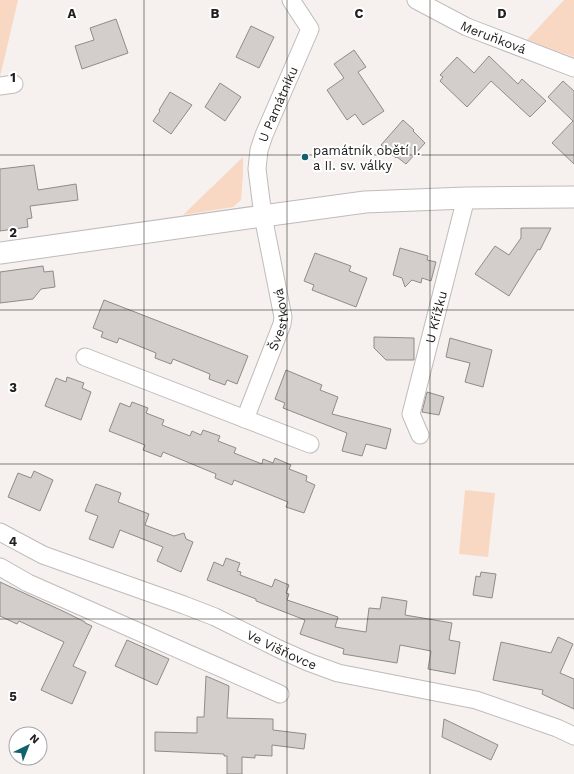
<svg xmlns="http://www.w3.org/2000/svg" width="574" height="774" viewBox="0 0 574 774" font-family="'Work Sans',sans-serif">
<style>
.green{fill:#f8d8c3}
.building{fill:#d3cecb;stroke:#8f8b88}
.lines{fill:none;stroke-linecap:round;stroke-linejoin:round}
.minor-casing{stroke:#c0bbb8;stroke-width:19}
.tertiary-casing{stroke:#c0bbb8;stroke-width:23}
.minor{stroke:#fff;stroke-width:17}
.tertiary{stroke:#fff;stroke-width:21}
.grid{fill:none;stroke:#22201f;stroke-width:1;stroke-opacity:0.55}
.poi-dot{fill:#14606d;stroke:#fff;stroke-width:1.5}
.labels{text-anchor:middle;dominant-baseline:central;stroke-width:4;stroke-linejoin:round;paint-order:stroke}
.street-label{font-size:13px;fill:#22201f;stroke:#fff}
.poi-label{font-size:13px;fill:#22201f;stroke:#fff;text-anchor:start}
.grid-label{font-size:13px;text-anchor:middle;font-weight:bold;fill:#22201f;stroke:#fff;stroke-width:4;stroke-linejoin:round;paint-order:stroke}
</style>
<rect width="100%" height="100%" fill="#f6f1ee"/>
<!-- green -->
<g class="green">
<path d="M0,0H18L0,77Z"/>
<path d="M564,0H574V57L527,40Z"/>
<path d="M243,157V175L241,200L233,207L183,215Z"/>
<path d="M465,490L495,493L488,557L459,554Z"/>
</g>
<!-- building -->
<g class="building">
<path d="M116,19L128,53L82,69L75,46L94,40L90,28Z"/>
<path d="M251,26L274,37L259,68L236,57Z"/>
<path d="M354,50L366,67L358,72L384,111L363,125L355,114L347,120L327,90L344,78L334,64Z"/>
<path d="M489,56L518,84L522,79L546,101L530,117L491,81L467,107L440,81L443,77L440,75L457,57L474,73Z"/>
<path d="M563,81L574,91V164L552,143L573,121L548,97Z"/>
<path d="M220,83L241,97L225,121L205,107Z"/>
<path d="M170,92L192,105L171,134L153,121L160,111L159,110Z"/>
<path d="M403,120L414,130L413,131L425,143L406,164L397,157L396,158L381,145Z"/>
<path d="M34,165L38,190L76,184L78,200L30,206L32,218L27,219L28,227L0,231V169Z"/>
<path d="M521,228H551L540,250L538,249L509,296L475,274L495,246L509,255L521,238Z"/>
<path d="M400,248L428,256L427,260L436,262L431,281L422,278L421,283L412,280L405,287L402,278L393,275Z"/>
<path d="M315,253L351,266L349,271L367,278L356,307L312,290L314,285L304,281Z"/>
<path d="M43,266L44,272L53,271L55,287L41,289L33,299L0,303V272Z"/>
<path d="M104,300L248,356L237,384L227,380L225,385L209,379L210,374L173,359L171,364L155,358L156,353L139,346L119,338L117,343L101,337L103,332L93,328Z"/>
<path d="M374,337L414,338V360H386L374,348Z"/>
<path d="M450,338L492,350L483,387L465,382L470,363L446,357Z"/>
<path d="M286,370L322,385L320,390L338,397L332,414L391,429L386,449L366,444L362,456L342,451L347,433L283,408L285,403L275,399Z"/>
<path d="M67,377L84,383L82,388L91,392L81,420L45,406L56,378L66,382Z"/>
<path d="M427,392L444,397L439,415L422,412Z"/>
<path d="M132,402L148,408L146,413L164,420L162,425L190,436L192,431L201,435L203,430L220,436L218,441L236,448L234,453L262,464L263,459L273,463L275,458L291,465L289,469L307,476L306,481L315,485L304,513L286,507L288,502L234,480L232,485L215,478L216,474L163,452L161,457L143,450L145,445L109,431L120,403L130,407Z"/>
<path d="M34,471L53,480L40,511L8,497L18,473L31,478Z"/>
<path d="M96,484L121,493L118,502L149,514L145,525L174,536L184,533L186,539L193,542L181,572L157,561L163,547L120,530L113,548L89,539L98,516L85,511Z"/>
<path d="M226,558L240,563L237,571L241,572L240,575L272,587L275,579L289,585L286,593L289,594L287,600L338,617L335,627L366,632L369,608L380,609L382,597L407,601L405,615L452,623L449,640L460,642L455,674L428,669L431,651L400,645L397,663L343,654L344,649L300,634L305,620L256,601V599L207,580L214,562L223,566Z"/>
<path d="M481,572L496,574L492,598L473,595L476,576L480,577Z"/>
<path d="M0,582L67,613L85,622V623L92,626L73,666L86,672L72,704L41,690L64,642L19,621L17,624L0,616Z"/>
<path d="M558,637L573,644L560,673L574,679V709L542,694L543,690L493,680L501,642L551,653Z"/>
<path d="M127,640L169,659L157,685L115,666Z"/>
<path d="M206,676L229,686L227,718L273,719V730L306,734L304,749L272,745V756L255,755V758L242,757V774H227V756H224V754L155,751V732L197,733V717H204Z"/>
<path d="M444,719L498,745L491,760L442,737Z"/>
</g>
<g class="lines">
<defs>
<g id="minor">
<path id="s1" d="M416,0L467,27L574,68"/>
<path d="M0,86L14,84"/>
<path d="M85,357L310,444"/>
<path id="s2" d="M245,419L282,324L283,317L263,216L257,169L259,150L264,135L310,29L291,0"/>
<path id="s3" d="M420,435L411,414L466,198"/>
<path id="s4" d="M0,532L43,555L184,605L215,617L279,649L308,662L338,673L476,700L557,728L574,736"/>
<path d="M0,567L28,583L280,694"/>
</g>
<path id="tertiary" d="M0,253L263,216L365,202L466,198L574,197"/>
</defs>
<!-- minor casing -->
<use href="#minor" class="minor-casing"/>
<!-- tertiary casing -->
<use href="#tertiary" class="tertiary-casing"/>
<!-- minor -->
<use href="#minor" class="minor"/>
<!-- tertiary -->
<use href="#tertiary" class="tertiary"/>
</g>
<!-- grid -->
<path class="grid" d="M144,0V774M287,0V774M430,0V774M0,155H574M0,310H574M0,464H574M0,619H574"/>
<!-- markers -->
<circle class="poi-dot" cx="305" cy="157" r="4"/>
<g class="labels">
<!-- street labels -->
<g class="street-label">
<text stroke="none"><textPath href="#s1" startOffset="86">Meruňková</textPath></text>
<text stroke="none"><textPath href="#s2" startOffset="328">U Památníku</textPath></text>
<text stroke="none"><textPath href="#s3" startOffset="123">U Křížku</textPath></text>
<text stroke="none"><textPath href="#s2" startOffset="106">Švestková</textPath></text>
<text stroke="none"><textPath href="#s4" startOffset="306">Ve Višňovce</textPath></text>
</g>
<!-- poi labels -->
<g class="poi-label">
<text x="313" y="150">památník obětí I.<tspan x="313" dy="15">a II. sv. války</tspan></text>
</g>
</g>
<g class="grid-label">
<text x="72" y="18">A</text>
<text x="215" y="18">B</text>
<text x="359" y="18">C</text>
<text x="502" y="18">D</text>
<text x="13" y="82">1</text>
<text x="13" y="237">2</text>
<text x="13" y="392">3</text>
<text x="13" y="546">4</text>
<text x="13" y="701">5</text>
</g>
<!-- north arrow -->
<g transform="translate(28 746) rotate(43)"><circle r="19" fill="#ffffff" stroke="#a7a6a5"/>
<path d="M0-3L7 15L0 10L-7 15Z" fill="#14606d"/>
<text y="-6" font-size="11" font-weight="bold" text-anchor="middle" fill="#22201f">N</text>
</g>
</svg>
